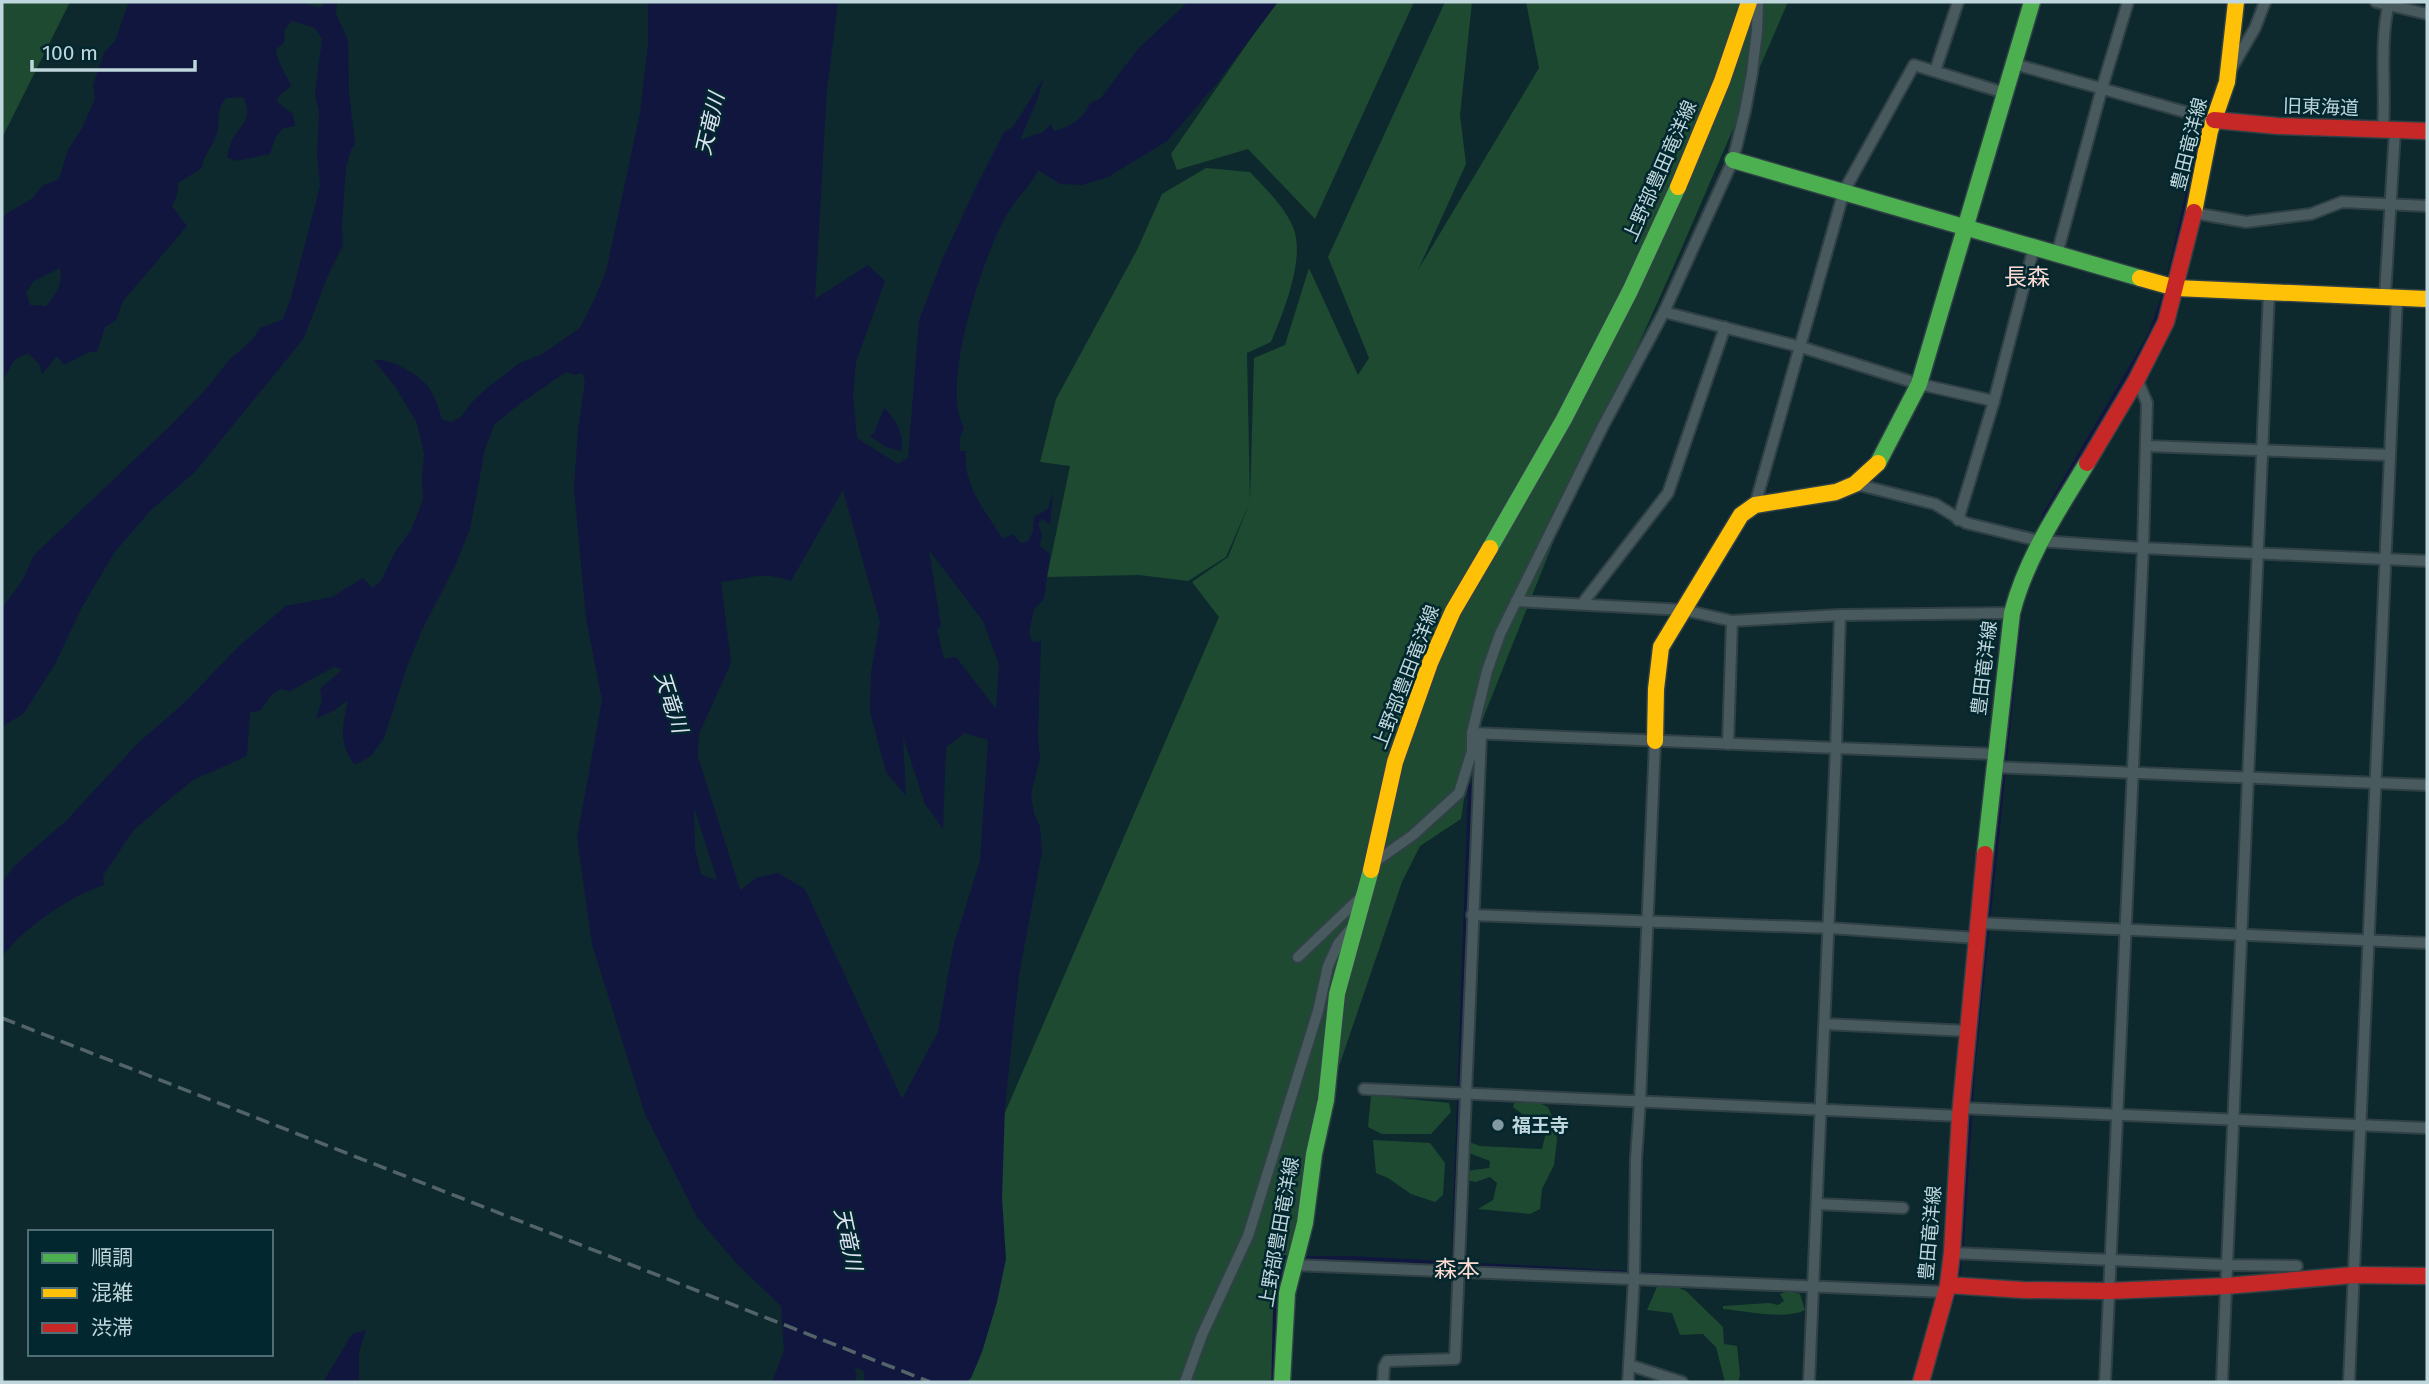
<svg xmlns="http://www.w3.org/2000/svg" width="2429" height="1384" viewBox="0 0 2429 1384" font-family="'Fira Sans','Noto Sans JP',sans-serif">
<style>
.green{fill:#1d4a31}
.water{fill:#11163f;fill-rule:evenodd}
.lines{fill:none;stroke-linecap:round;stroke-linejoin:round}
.stream{stroke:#11163f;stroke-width:3.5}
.river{stroke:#11163f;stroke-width:19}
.street-casing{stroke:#304146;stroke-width:14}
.fast-casing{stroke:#304146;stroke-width:19}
.slow-casing{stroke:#304146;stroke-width:19}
.jam-casing{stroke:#304146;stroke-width:19}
.street{stroke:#485a5e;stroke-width:10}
.fast{stroke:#4caf50;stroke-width:16}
.slow{stroke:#ffc107;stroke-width:16}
.jam{stroke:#c62828;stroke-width:16}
.rail{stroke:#536468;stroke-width:3.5;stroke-dasharray:14 7;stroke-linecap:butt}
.poi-dot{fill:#81999f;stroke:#03272e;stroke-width:2.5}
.labels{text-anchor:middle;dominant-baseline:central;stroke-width:5;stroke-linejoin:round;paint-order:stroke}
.street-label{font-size:19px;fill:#bfd6dc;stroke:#03272e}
.poi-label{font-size:19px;font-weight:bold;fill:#bfd6dc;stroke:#03272e;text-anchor:start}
.water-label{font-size:21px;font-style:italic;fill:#dde2f2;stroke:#03272e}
.quarter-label{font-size:23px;fill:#fddbd3;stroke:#03272e}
</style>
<rect width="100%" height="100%" fill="#0d292e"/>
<!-- green -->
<g class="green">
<path d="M2,2H70L2,138Z"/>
<path d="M1276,2H1414L1315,219L1248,149L1177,170L1171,154Z"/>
<path d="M1445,2H1472L1460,115L1466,164L1418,270L1539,68L1526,2H1788L1679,254L1579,478L1472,746L1461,819L1420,846L1402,882L1324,1110L1286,1305L1282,1382H968L976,1364L1004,1115L1219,617L1192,582L1228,557L1250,502L1226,557L1188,581L1139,575L1047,577L1070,466L1040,462L1056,399L1137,250L1162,194L1206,168L1250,172C1265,188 1284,206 1293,227C1306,258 1283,313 1271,342L1247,353L1250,501L1254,358L1285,345L1309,268L1358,375L1369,358L1328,257Z"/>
<path d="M1371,1095L1449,1103L1451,1112L1431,1134H1382L1368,1127Z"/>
<path d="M1537,1102L1548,1107L1554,1121L1557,1140L1554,1165L1542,1189L1540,1209L1530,1214L1478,1209L1493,1200L1497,1183L1490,1177L1476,1182L1466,1180V1171L1489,1168L1490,1161L1469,1153V1142L1480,1146L1542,1149L1547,1128L1538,1126L1513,1107L1514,1103Z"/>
<path d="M1373,1140L1430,1143L1445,1163L1443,1195L1435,1202L1411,1194L1388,1178L1376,1173Z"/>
<path d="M1660,1280L1686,1291L1723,1327L1724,1344L1737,1346L1740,1375L1738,1382H1725L1716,1347L1703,1334L1680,1335L1672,1313L1647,1310Z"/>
<path d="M1788,1291L1800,1294L1805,1310C1786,1320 1745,1311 1723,1309V1306L1769,1303L1778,1305L1784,1301L1780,1294Z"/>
</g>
<!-- water -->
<g class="water">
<path d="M129,2H304L315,7H323L324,2H337L336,14L348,40L349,93L355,144L351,150L346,168L342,224L343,245L328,275L304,338L195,472L150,511L114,553L81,609L55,664L24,713L2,727V608L22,581L34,555L172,424L207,388L229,360L253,339L260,328L283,319L291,298L320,186L317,155L319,113L315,94L322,39L315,28L292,21L285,29L284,43L276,49C277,64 286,72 291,86L279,96L277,102L293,114L295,126L283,128L275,138L270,154L236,161L227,157C228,151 230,145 232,140C242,123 254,118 243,97L226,98C213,115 222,121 216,136C212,148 203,155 202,168L178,183L177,195L172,206L187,226L123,301L116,320L105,327L97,352H89L64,365L57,356L42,374L40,365L28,353L15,359L2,381V220L6,214L33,198L42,186L59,179L68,150L81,130L95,99L93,85L104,53L115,41ZM60,268C63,285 57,293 46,306L30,305L26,292L34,281Z"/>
<path d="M648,2H838L827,89L815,299L868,265L885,281L856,362L853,396L857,438L898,464L908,458L919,320L943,258L976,187L1004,132L1013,127L1043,79L1038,98L1020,140L1043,132L1051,124L1054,131C1071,126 1083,120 1090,103L1100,99L1138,49L1188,2H1278L1217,83L1167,141L1108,177L1082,185L1060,184L1038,170C1031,186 1016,198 1007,214C984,253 939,388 964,427L960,438V451H966C962,485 986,512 1003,539L1013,534L1021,543L1027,542L1033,532L1034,517L1048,509L1053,492L1050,525L1043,519L1038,524L1042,534L1040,546L1050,554L1044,599L1034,609L1029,632L1032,642L1041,641L1038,736L1040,758L1031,794L1034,813L1040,827L1042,852L1019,975L1005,1106L1002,1198L1006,1259L997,1302L982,1352L971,1378L966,1382H863L865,1376L863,1370L857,1368L854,1370L857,1374L855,1382H772L784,1351L781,1306L737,1264L697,1217L645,1114L592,944L577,838L602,700L586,618L574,488L578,430L585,381L582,373L575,375L566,372L518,405L494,425L485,449L470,529L455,566L422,630L408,664L384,738L371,756L355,765C337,741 343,727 348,700L335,710L316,719L322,700L320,689L343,669L334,667L290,691L281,689L271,695L260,711L250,712L247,756L193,780L165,803L133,831L103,876L104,885C70,896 23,928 2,957V883L14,866L66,821L138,743L183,704L239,646L286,606L332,597L363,578L372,588L381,581L395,552L411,530L423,500L422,476L424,454L417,423L396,388L374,360C389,358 414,372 425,383C434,392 438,407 442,419L452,422L461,417L471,403L487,388L518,364L542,354L580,328L595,298L606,272L640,113L648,44ZM843,490L880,622L871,672L870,712L886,772L906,796L903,737L925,804L943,829L946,747L965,733L988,740L980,861L953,947L938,1032L902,1099L805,889L778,873L756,878L741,890L701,874L695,849L694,809L699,734L731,663L721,582C749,579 762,570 791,581ZM929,550L983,621L999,664L996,709L956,657L944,659L937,630L941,626Z"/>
<path d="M884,408C896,419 905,435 901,451L886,447L870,436L874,433Z"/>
<path d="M366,1330L359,1352V1382H323L352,1334Z"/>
</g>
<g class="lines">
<!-- stream -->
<g class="stream">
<path d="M2168,280L2200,137L2208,108L2216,91"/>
<path d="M2042,525L2044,515L2149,336L2165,291"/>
<path d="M1302,1258H1355L1728,1278"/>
<path d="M1453,1265L1470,785"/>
<path d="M1958,1282L1962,1246L1974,1062L2021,607"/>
<path d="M1950,1305L1957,1290"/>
<path d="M1273,1382L1275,1299L1284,1257L1291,1258"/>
</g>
<!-- river -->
<path class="river" d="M688,757L736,908"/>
<defs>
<g id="street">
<path d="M2376,2L2427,14"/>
<path d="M2014,64L2214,120"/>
<path d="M1935,71L1958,2"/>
<path d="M2230,71L2255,28L2265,2"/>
<path d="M2383,130C2386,85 2379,46 2389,2"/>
<path d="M2194,213L2246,222L2311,214L2342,202L2427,206"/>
<path d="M2057,254L2102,88L2128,2"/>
<path d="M2385,296L2395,130"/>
<path d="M1664,312L1801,347L1919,384L1994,401"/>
<path d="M2146,446L2389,455"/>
<path d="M1855,484L1935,504L1966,523L2040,541L2143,548L2427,561"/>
<path d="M1755,505L1844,191L1914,65L2005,93"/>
<path d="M1958,520L1994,401L2034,247"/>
<path d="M1516,601L1684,610L1732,621L1840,615L2012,613"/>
<path d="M1582,604L1668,493L1725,327"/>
<path d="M1840,615L1836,748L1995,754"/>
<path d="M1472,733L1836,748L1809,1382"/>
<path d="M1728,744L1732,621"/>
<path d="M1994,767L2427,785"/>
<path d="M1372,864L1413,835L1459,793L1472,751V733L1487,671L1500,634L1603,426L1664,312L1733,160L1745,111L1752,73L1757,31L1758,2"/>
<path d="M1472,915L1830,928L1976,938"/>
<path d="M1978,923L2427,943"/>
<path d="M1298,957L1364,894"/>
<path d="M1825,1024L1968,1031"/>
<path d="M1364,1089L1960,1116"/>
<path d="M1961,1108L2427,1128"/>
<path d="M1818,1204L1903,1208"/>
<path d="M1952,1253L2226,1265L2297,1266"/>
<path d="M1294,1265L1946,1292"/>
<path d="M1629,1365L1682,1382"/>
<path d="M1185,1382L1202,1335L1248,1236L1318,1011L1328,966L1338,944L1353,926"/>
<path d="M1383,1382L1384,1367L1387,1361L1455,1359L1481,734"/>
<path d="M1628,1382L1634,1279L1636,1159L1640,1101L1655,741"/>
<path d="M2105,1382L2143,548L2147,403L2137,379"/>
<path d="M2222,1382L2269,292"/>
<path d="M2349,1382L2397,297"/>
</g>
<g id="fast">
<path d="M1733,160L2140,278"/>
<path d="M1878,463L1919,384L2032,2"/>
<path d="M1490,548L1564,419L1630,291L1678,187"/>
<path d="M1985,854L2012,613C2026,558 2058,511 2087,463"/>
<path d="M1282,1382L1287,1293L1305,1223L1314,1154L1326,1100L1337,994L1371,870"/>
</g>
<g id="slow">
<path d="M1678,187L1722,81L1749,2"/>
<path d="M2194,212L2210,131L2227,82L2236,2"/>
<path d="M2140,278L2176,288L2427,299"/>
<path d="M1655,741L1656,689L1661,647L1741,515L1755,505L1836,492L1855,484L1878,463"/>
<path d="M1371,870L1395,762L1430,663L1453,611L1490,548"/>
</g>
<g id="jam">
<path d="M2214,120L2278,126L2427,131"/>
<path d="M2087,463L2137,379L2166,322L2194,212"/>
<path d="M1948,1285L2023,1290L2108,1291L2226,1286L2354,1275L2427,1276"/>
<path d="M1921,1382L1948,1285L1952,1253L1960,1116L1985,854"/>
</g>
</defs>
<!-- street casing -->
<use href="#street" class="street-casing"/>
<!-- fast casing -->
<use href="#fast" class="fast-casing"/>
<!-- slow casing -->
<use href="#slow" class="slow-casing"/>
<!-- jam casing -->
<use href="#jam" class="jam-casing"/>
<!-- street -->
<use href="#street" class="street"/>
<!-- fast -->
<use href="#fast" class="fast"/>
<!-- slow -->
<use href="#slow" class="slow"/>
<!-- jam -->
<use href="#jam" class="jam"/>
<!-- rail -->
<path class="rail" d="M2,1018L930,1382"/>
</g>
<!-- markers -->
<circle class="poi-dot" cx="1498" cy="1125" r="7"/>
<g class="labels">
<!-- street labels -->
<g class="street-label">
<text transform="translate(2321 107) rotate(2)">旧東海道</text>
<text transform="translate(2189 144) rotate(-76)">豊田竜洋線</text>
<text transform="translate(1660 171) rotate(-66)">上野部豊田竜洋線</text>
<text transform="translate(1984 668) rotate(-83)">豊田竜洋線</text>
<text transform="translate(1406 677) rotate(-69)">上野部豊田竜洋線</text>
<text transform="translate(1279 1232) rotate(-80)">上野部豊田竜洋線</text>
<text transform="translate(1930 1233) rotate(-85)">豊田竜洋線</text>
</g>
<!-- poi labels -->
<g class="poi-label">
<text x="1512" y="1125">福王寺</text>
</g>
<!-- water labels -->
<g class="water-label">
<text transform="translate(710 124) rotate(-77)">天竜川</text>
<text transform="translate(671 702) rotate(72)">天竜川</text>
<text transform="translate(848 1239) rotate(78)">天竜川</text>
</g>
<!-- quarter labels -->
<g class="quarter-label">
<text x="2027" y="277">長森</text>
<text x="1457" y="1269">森本</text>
</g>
</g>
<!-- border -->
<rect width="2429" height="1384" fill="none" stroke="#bfd6dc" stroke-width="7"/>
<!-- legend -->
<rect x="28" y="1230" width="245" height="126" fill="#03272e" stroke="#4e6d74" stroke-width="2"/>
<rect x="42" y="1253" width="35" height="10" fill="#4caf50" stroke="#4e6d74" stroke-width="2"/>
<text x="91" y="1265" font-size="21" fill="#bfd6dc">順調</text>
<rect x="42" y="1288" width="35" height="10" fill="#ffc107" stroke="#4e6d74" stroke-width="2"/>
<text x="91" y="1300" font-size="21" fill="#bfd6dc">混雑</text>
<rect x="42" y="1323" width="35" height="10" fill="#c62828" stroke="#4e6d74" stroke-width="2"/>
<text x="91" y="1335" font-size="21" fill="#bfd6dc">渋滞</text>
<!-- scale -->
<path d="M32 60v10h163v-10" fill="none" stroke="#bfd6dc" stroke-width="3.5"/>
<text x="42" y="60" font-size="21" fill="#bfd6dc" stroke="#03272e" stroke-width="5" paint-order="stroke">100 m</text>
</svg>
